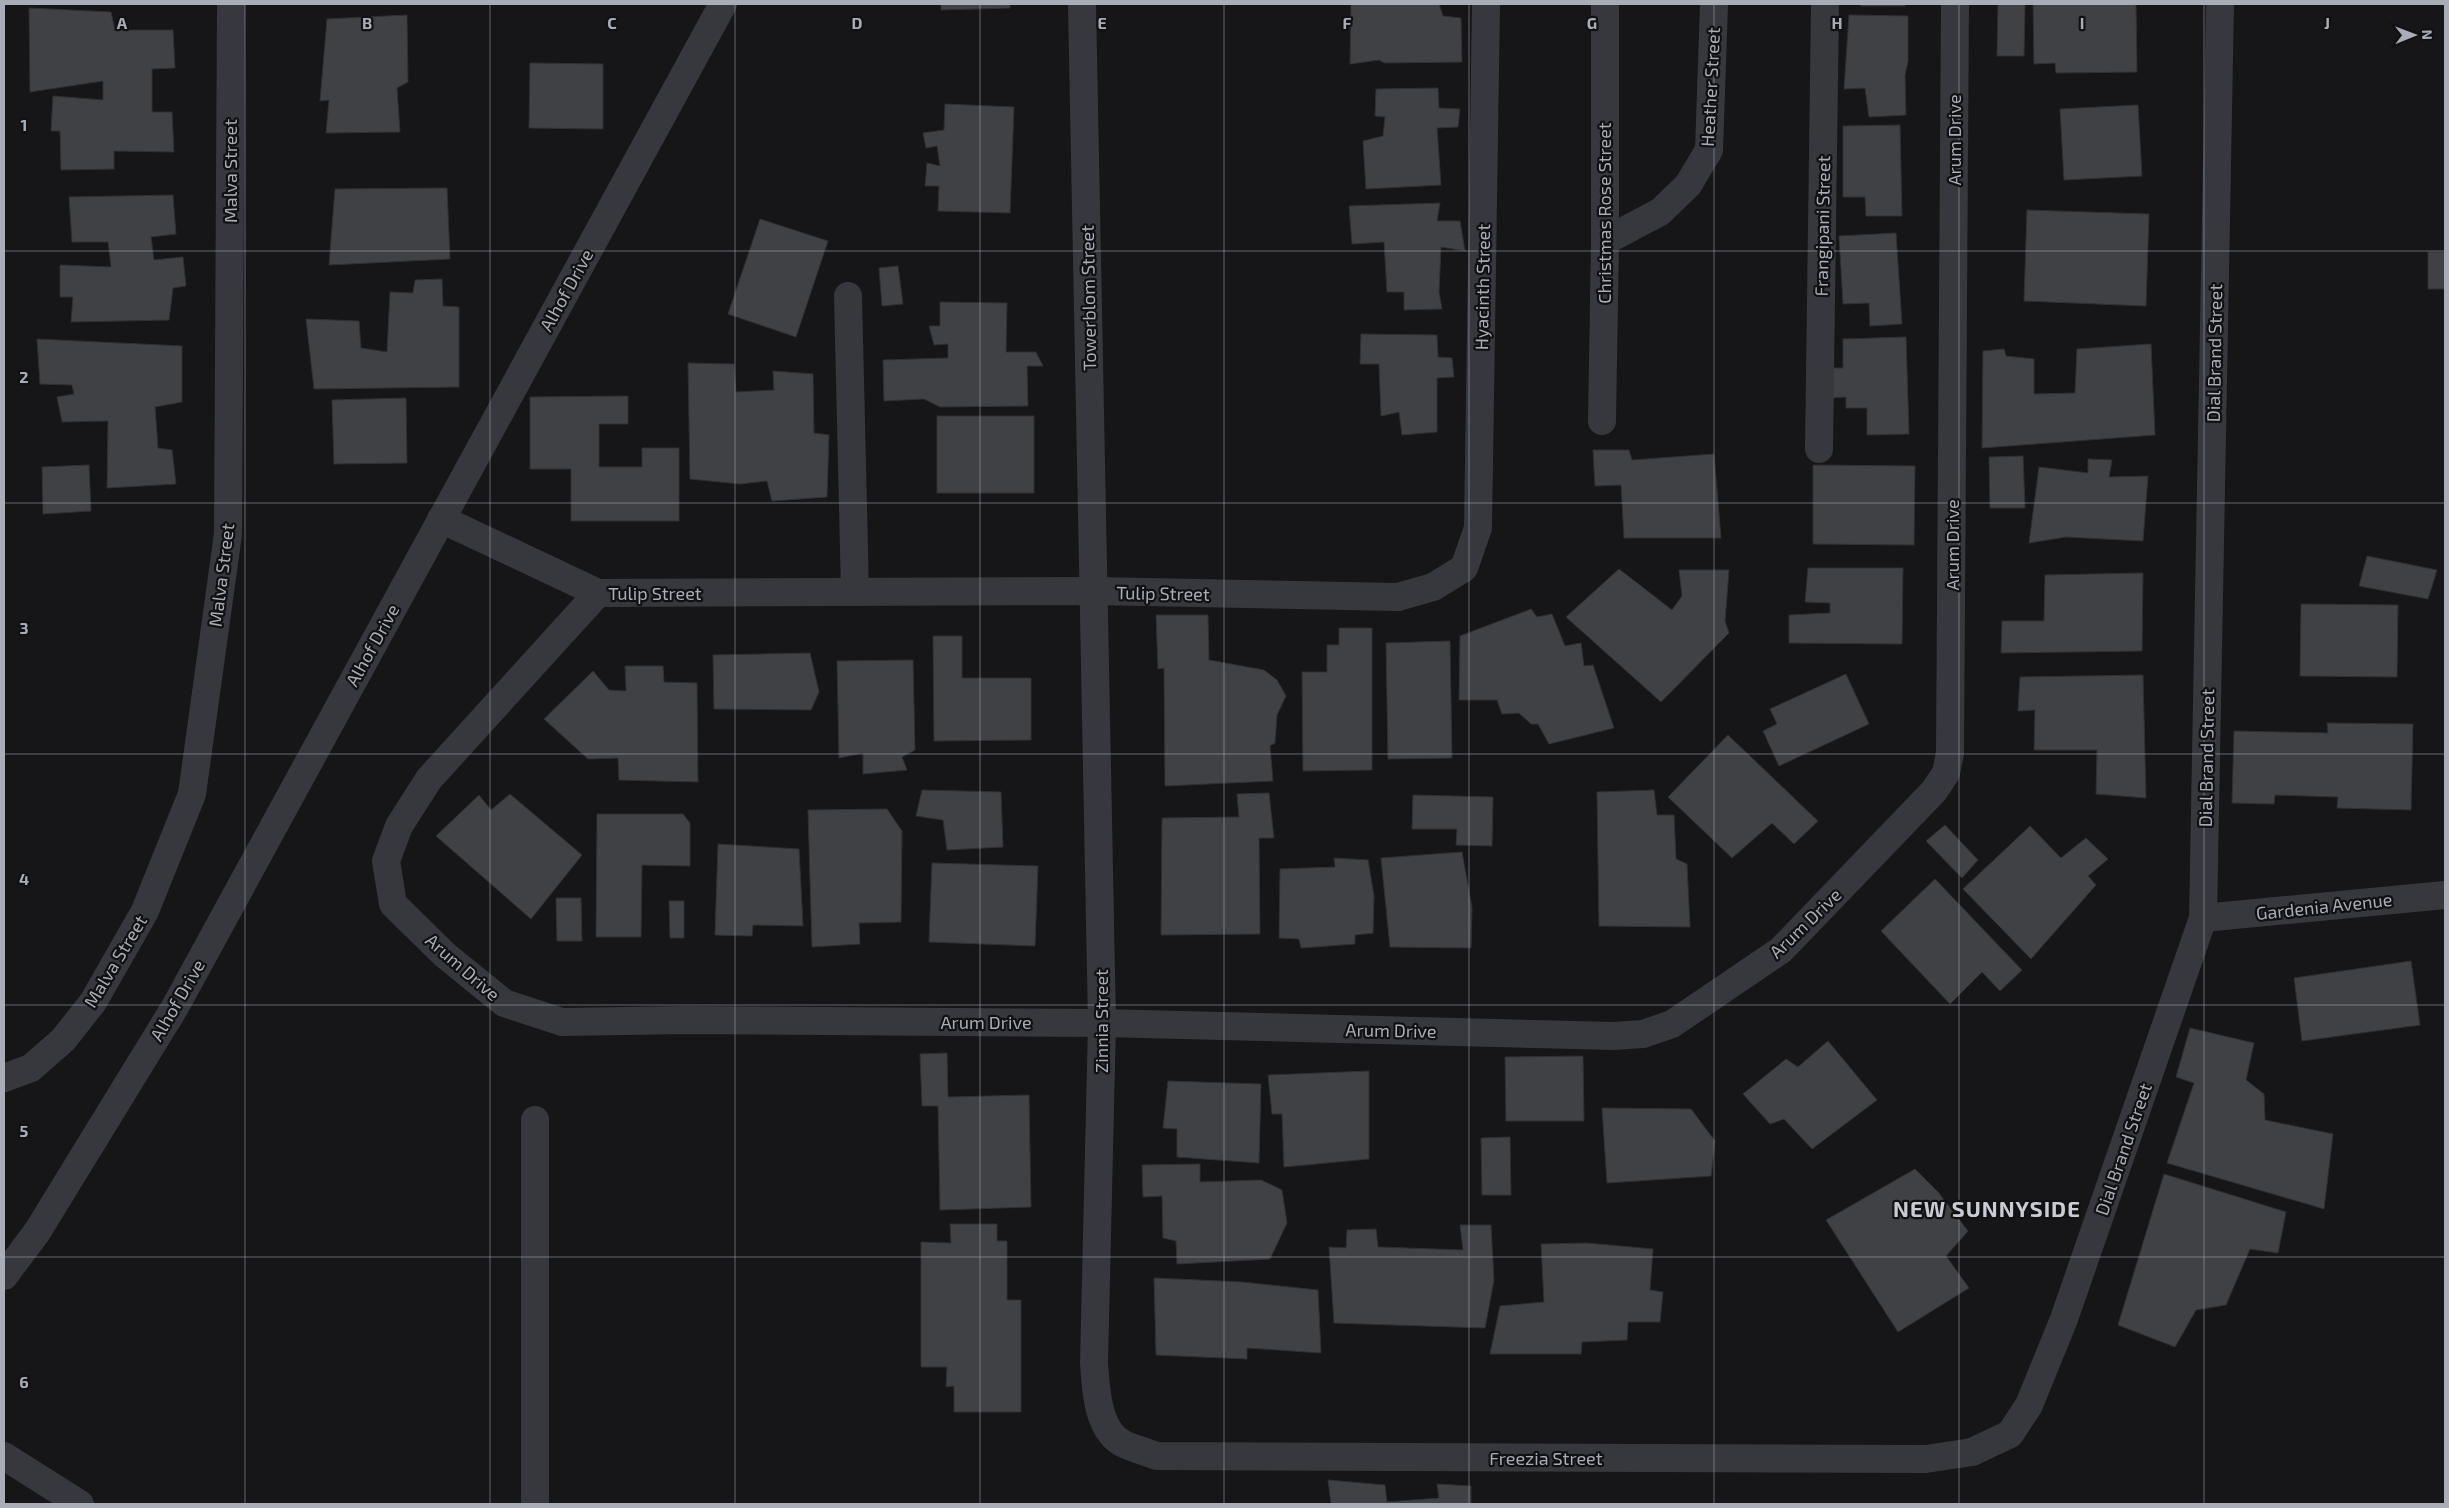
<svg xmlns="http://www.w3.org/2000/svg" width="2449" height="1508" viewBox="0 0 2449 1508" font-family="'Exo 2',sans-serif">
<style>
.building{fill:#404145;stroke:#303034}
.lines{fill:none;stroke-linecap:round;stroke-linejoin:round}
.street{stroke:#37383d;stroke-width:28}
.grid{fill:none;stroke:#a8adb8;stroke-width:1;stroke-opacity:0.55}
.labels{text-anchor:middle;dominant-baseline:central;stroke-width:4.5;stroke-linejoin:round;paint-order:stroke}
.street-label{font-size:18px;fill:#a8adb8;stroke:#111113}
.district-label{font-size:22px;font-weight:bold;letter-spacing:1px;fill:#c9ccd4;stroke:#111113}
.grid-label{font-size:16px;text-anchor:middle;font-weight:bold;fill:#a8adb8;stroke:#111113;stroke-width:4.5;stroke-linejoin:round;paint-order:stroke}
</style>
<rect width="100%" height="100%" fill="#161618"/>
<!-- building -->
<g class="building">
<path d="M941,4H1010V8L941,10Z"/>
<path d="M1351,4H1439L1443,16L1461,18L1462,62L1385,63L1379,60L1350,64Z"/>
<rect x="1861" y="4" width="44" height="2"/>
<path d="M1998,4H2025L2024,56H1997Z"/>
<path d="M2033,4H2136L2137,72L2056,73L2055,63L2034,64Z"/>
<path d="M29,8L111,12L115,30H173L175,68L152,69V112H172L174,152L114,151V169L61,170L60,131H51L53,96L103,100V81L30,92Z"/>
<path d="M407,15L408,82L397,88L400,132L326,133L329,100L320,101L327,19Z"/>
<path d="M1849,15L1908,16V61L1905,75L1906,115L1869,117L1865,88L1844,89Z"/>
<path d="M530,63L603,64V129L529,128Z"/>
<path d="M1438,88L1439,108L1460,109L1458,127L1437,128L1441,185L1366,189L1363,141L1383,136L1385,117L1375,116L1376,89Z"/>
<path d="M945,104L1014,107L1010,213L938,211L939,186H925L927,163L940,166L937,146L926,148L923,133L944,130Z"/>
<path d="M2138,105L2142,176L2064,180L2060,109Z"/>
<path d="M1900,125L1902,216H1866L1865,197H1843V126Z"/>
<path d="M447,188L450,259L329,265L335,189Z"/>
<path d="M173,195L176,234L151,237L154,260L183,257L186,286L173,288L169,320L71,322L73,297H60V265L111,267L108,242H72L69,197Z"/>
<path d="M1440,203L1437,221H1460L1465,251L1441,247L1439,292L1442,309L1404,310V292H1387L1384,242L1352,244L1349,206Z"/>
<path d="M2027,210L2149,214L2146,306L2024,301Z"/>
<path d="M760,219L828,241L796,337L728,314Z"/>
<path d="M1896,233L1902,324L1870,326L1869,303L1843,304L1839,236Z"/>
<rect x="2428" y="252" width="17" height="37"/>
<path d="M898,266L903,304L882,306L879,268Z"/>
<path d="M442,279L443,306L459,307V387L314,389L306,319L359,321L361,348L387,352L390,292L413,293L415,280Z"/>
<path d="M940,302L1007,303L1006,352H1036L1043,366H1027L1028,406L940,407L924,399L884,401L883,360L948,358V344L934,345L929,326H940Z"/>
<path d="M1361,334L1437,335L1438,357L1452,358L1454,377L1437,378V432L1402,435L1399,412L1381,416L1379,364H1360Z"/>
<path d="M1906,337L1909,434L1867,435V408H1846V397L1830,398L1829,368H1843V339Z"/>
<path d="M37,339L182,346V402L155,407L158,448L172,450L176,484L107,488L108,421L62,422L57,397L74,394L72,385L40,384Z"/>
<path d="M2151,344L2155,435L1982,448L1983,351L2004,349L2006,356L2034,359V394L2075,393L2077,349Z"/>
<path d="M688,363L734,364L736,392L774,390L773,371L813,374L814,433L829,435L827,497L772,501L767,481L740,484L690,479Z"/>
<path d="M628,396V424H599V467H642V448H679V521H571V469H530V397Z"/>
<path d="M406,398L407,463L334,464L332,400Z"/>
<rect x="937" y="416" width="97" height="77"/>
<path d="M1593,450H1629L1632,460L1714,454L1721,538H1624L1621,485L1595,486Z"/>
<path d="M2023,456L2025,508H1990L1989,457Z"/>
<path d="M2088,459L2112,460L2109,477L2148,476L2143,541L2066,537L2029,543L2039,467L2088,473Z"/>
<path d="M89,465L91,511L43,514L42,467Z"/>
<path d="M1813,465L1915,466L1914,545L1813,544Z"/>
<path d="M2367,556L2437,570L2428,599L2359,586Z"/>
<path d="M1808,568H1903L1902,644L1789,643V615L1830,613V603L1805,602Z"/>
<path d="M1619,569L1672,610L1682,596L1679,570H1729L1725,621L1729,633L1661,702L1566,617Z"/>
<path d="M2143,573L2142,651L2001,653L2002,621H2044L2045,575Z"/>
<path d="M2301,604L2398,605L2397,677L2300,676Z"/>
<path d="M1531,609L1537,617L1552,614L1565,646L1581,643L1584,666L1593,665L1614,728L1549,744L1538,724H1531L1519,713L1502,714L1497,700H1459L1460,636Z"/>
<path d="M1156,615H1208L1209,660L1264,670L1277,680L1286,696L1277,715L1275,743L1270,746L1273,781L1165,786L1164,668L1158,669Z"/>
<path d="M1339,628H1372V770L1303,771L1302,672H1327V645H1339Z"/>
<path d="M933,636H962V678H1031V740L934,741Z"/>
<path d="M1450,641L1452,758L1388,759L1386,643Z"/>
<path d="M810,653L819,692L811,710L714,709L713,655Z"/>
<path d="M913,660L915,750L902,757L907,770L863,774V753L839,758L837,661Z"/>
<path d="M625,666H663L664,682L697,683L698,782L619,780L618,758L588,759L544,719L593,671L609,690L626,691Z"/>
<path d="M1846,674L1869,724L1779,766L1763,731L1777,724L1770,709Z"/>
<path d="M2143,675L2146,798L2096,794L2097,750H2034L2035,710L2018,711L2020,677Z"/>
<path d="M2327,723L2413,724L2411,810L2337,808L2338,797L2275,795L2274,804L2232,803L2234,731L2328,733Z"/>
<path d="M1728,735L1818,821L1794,844L1772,823L1732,858L1668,797Z"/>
<path d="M922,790L1001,792L1003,847L947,850L943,820L916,816Z"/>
<path d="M1654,790L1657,815H1674L1676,859L1687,864L1690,927L1599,926L1597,792Z"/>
<path d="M1269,793L1274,838H1259L1260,934L1161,935L1162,818L1239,817L1237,794Z"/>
<path d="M510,794L582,855L531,919L436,836L479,795L491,810Z"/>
<path d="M1413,795L1493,797L1492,846L1456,845L1457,829H1412Z"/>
<path d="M887,809L902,831L901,922L859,923L860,944L812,947L808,810Z"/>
<path d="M597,814H683L690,823V866L642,865L641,937H596Z"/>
<path d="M1945,825L1978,860L1962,878L1926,841Z"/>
<path d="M2030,826L2061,858L2086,838L2108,859L2088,876L2096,885L2031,959L1963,889Z"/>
<path d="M718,844L799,849L803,926L753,925L752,936L715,935Z"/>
<path d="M1462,852L1472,908L1471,948L1390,947L1381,858Z"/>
<path d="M1334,858L1368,860L1374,896L1373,933L1355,935V944L1301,948L1299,939L1279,938L1280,869L1335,867Z"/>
<path d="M932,863L1038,866L1035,946L929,942Z"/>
<path d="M1935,879L2022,970L2000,991L1982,972L1950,1004L1881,931Z"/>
<path d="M556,898H581L582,941H557Z"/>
<path d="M669,901H684V938H670Z"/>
<path d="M2411,961L2420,1025L2302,1041L2294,978Z"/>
<path d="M2190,1028L2254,1043L2246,1080L2264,1094L2265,1120L2333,1134L2324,1209L2167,1163L2194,1083L2176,1077Z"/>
<path d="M1828,1041L1877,1100L1812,1149L1784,1119L1770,1124L1743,1094L1786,1059L1798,1067Z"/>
<path d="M947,1053L948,1097L1029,1095L1031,1207L940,1210L938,1106H922L920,1054Z"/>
<path d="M1583,1056L1584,1121H1506L1505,1057Z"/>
<path d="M1369,1071V1159L1284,1167L1282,1114H1272L1268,1075Z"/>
<path d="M1168,1081L1261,1084L1259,1163L1177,1157V1129L1163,1128Z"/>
<path d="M1602,1108L1691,1109L1715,1141L1711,1176L1607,1183Z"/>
<path d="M1510,1137L1511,1195H1482L1481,1138Z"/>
<path d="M1200,1164V1182L1261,1180L1282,1190L1287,1223L1270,1259L1177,1264L1176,1241L1163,1238L1162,1196L1143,1197L1142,1165Z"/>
<path d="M1915,1169L1938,1192L1968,1231L1946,1256L1969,1288L1898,1332L1826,1220Z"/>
<path d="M2164,1174L2286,1212L2278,1253L2250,1249L2226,1305L2196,1310L2175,1347L2118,1325Z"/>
<path d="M950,1224H997V1241H1007V1300H1021V1412H954V1386L946,1387L947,1367H921V1242L951,1243Z"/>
<path d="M1460,1225H1491L1494,1280L1485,1328L1334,1323L1329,1247L1346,1248L1347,1230L1376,1229L1378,1247L1463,1250Z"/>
<path d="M1587,1243L1653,1249L1650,1290L1663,1292L1660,1322H1628L1627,1340L1582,1342L1581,1354H1490L1500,1306L1544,1302L1541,1244Z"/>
<path d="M1154,1278L1242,1282L1318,1290L1321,1353L1247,1348V1359L1156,1355Z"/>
<path d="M1328,1480L1385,1485L1387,1502L1439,1498L1437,1484L1471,1486V1504H1331Z"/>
</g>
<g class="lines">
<!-- street -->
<g class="street">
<path d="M1082,4L1102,1023L1094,1363C1096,1389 1097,1431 1124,1444C1134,1449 1147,1452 1157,1456L1926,1459L1972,1452L2010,1434L2029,1405L2064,1319L2203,918L2220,4"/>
<path d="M1605,241L1660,212L1688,185L1709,150L1714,4"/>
<path d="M848,296L855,592"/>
<path d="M1602,421L1605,241V4"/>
<path d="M1819,449L1825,4"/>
<path d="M441,519L598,593L1094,591L1398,597L1433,587L1464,568L1478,528L1486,4"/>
<path d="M598,593L429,779L399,826L386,861L393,904L445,955L504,1003L562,1022L686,1020L1102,1023L1614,1036L1643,1034L1672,1024L1781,950L1934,791L1946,773L1950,753L1955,4"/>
<path d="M2203,918L2445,895"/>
<path d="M4,1078L31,1068L63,1040L93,1002L145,911L192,794L228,534L231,4"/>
<path d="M4,1276L37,1232L175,1007L723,4"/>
<path d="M4,1456L80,1504"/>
<path d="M535,1504V1120"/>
</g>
</g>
<!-- grid -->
<path class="grid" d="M245,4V1504M490,4V1504M735,4V1504M980,4V1504M1224,4V1504M1469,4V1504M1714,4V1504M1959,4V1504M2204,4V1504M4,251H2445M4,503H2445M4,754H2445M4,1005H2445M4,1257H2445"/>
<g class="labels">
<!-- street labels -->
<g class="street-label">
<text transform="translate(1710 87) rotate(-87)">Heather Street</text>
<text transform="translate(1954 140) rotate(-90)">Arum Drive</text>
<text transform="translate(230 171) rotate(-90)">Malva Street</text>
<text transform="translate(1604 213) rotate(-90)">Christmas Rose Street</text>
<text transform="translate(1822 226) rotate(-89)">Frangipani Street</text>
<text transform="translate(1482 287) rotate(-89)">Hyacinth Street</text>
<text transform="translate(566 290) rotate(-61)">Alhof Drive</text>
<text transform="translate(1088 298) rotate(-91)">Towerblom Street</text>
<text transform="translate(2214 353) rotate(-89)">Dial Brand Street</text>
<text transform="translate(1952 545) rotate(-90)">Arum Drive</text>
<text transform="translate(221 575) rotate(-83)">Malva Street</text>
<text x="655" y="593">Tulip Street</text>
<text transform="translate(1163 593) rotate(1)">Tulip Street</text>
<text transform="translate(372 645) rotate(-61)">Alhof Drive</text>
<text transform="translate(2206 758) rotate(-89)">Dial Brand Street</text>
<text transform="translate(2324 906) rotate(-6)">Gardenia Avenue</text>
<text transform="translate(1805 923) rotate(-44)">Arum Drive</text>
<text transform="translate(115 961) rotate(-59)">Malva Street</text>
<text transform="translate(463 967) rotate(41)">Arum Drive</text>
<text transform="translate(177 1000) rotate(-60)">Alhof Drive</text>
<text transform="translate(1101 1021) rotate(-90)">Zinnia Street</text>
<text x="986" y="1022">Arum Drive</text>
<text transform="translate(1391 1030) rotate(1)">Arum Drive</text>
<text transform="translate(2123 1149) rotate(-71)">Dial Brand Street</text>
<text x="1546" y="1458">Freezia Street</text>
</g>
<!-- district labels -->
<g class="district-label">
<text x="1987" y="1208">NEW SUNNYSIDE</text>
</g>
</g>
<g class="grid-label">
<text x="122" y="29">A</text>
<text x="367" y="29">B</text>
<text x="612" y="29">C</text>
<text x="857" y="29">D</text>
<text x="1102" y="29">E</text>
<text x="1347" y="29">F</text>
<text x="1592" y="29">G</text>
<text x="1837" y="29">H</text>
<text x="2082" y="29">I</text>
<text x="2327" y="29">J</text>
<text x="24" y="131">1</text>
<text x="24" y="383">2</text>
<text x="24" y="634">3</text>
<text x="24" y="885">4</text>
<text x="24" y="1137">5</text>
<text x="24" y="1388">6</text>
</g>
<!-- border -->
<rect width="2449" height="1508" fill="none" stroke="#a8adb8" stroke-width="10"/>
<!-- north arrow -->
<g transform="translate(2414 35) rotate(89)" stroke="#111113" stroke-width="4" paint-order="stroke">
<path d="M0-4L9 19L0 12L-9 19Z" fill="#a8adb8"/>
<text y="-8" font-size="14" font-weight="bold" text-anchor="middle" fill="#a8adb8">N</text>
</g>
</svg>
